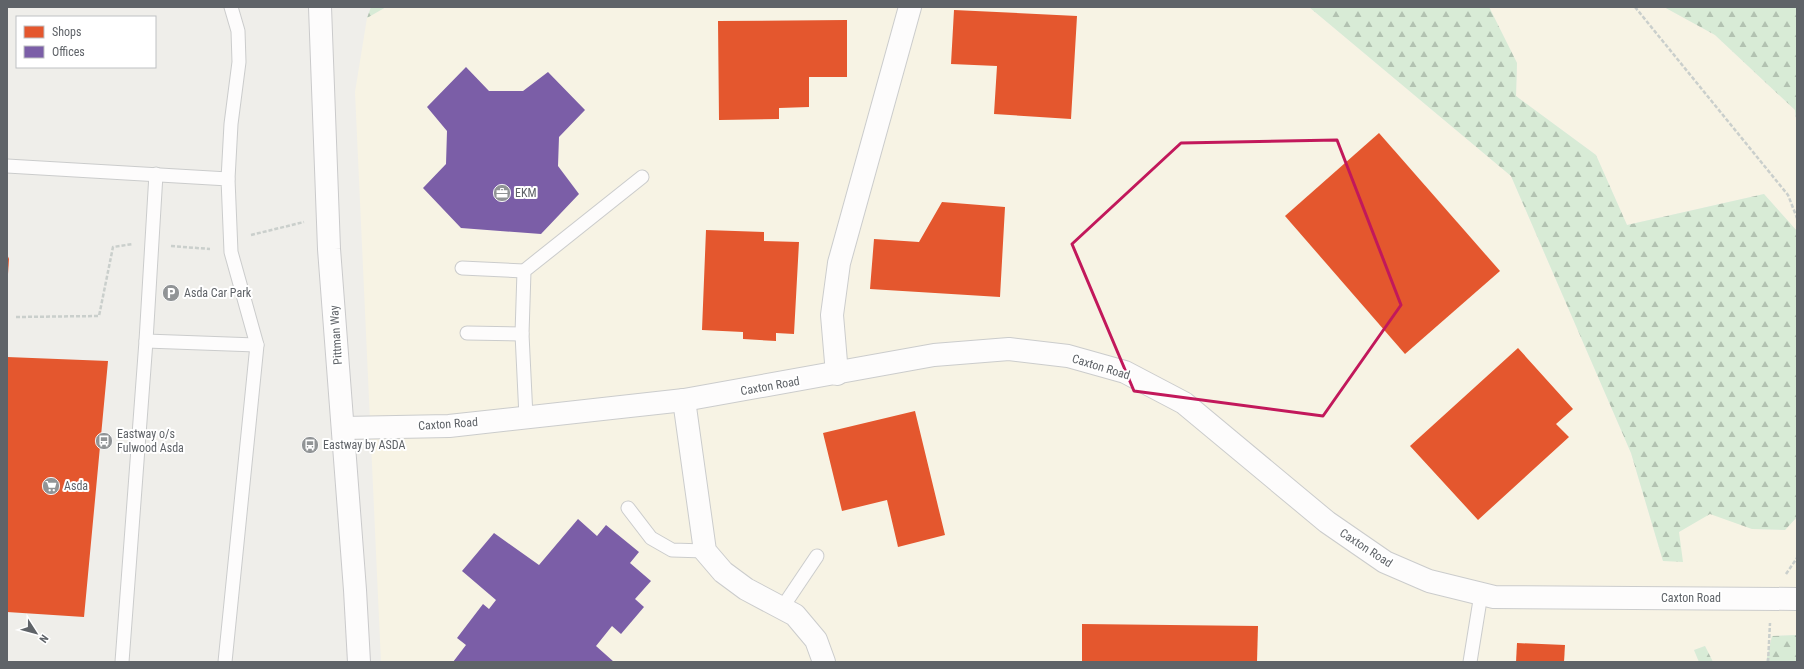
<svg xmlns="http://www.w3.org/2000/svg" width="1804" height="669" viewBox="0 0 1804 669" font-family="'Roboto Condensed',sans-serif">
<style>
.commercial{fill:#f7f3e4}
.forest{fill:url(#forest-firs)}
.shops{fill:#e4572e}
.offices{fill:#7b5ea7}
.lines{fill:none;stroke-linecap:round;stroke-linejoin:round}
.lane-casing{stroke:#cbcccc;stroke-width:15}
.street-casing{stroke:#cbcccc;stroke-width:24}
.secondary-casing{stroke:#cacacb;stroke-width:24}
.path{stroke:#cacfcc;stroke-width:2.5;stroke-dasharray:4 2;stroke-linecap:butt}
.lane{stroke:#fdfcfc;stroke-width:13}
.street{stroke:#fdfcfc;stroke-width:22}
.secondary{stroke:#fdfcfc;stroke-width:22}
.marked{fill:none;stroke:#c2185b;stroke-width:3;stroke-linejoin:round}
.labels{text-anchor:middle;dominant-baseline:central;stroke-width:4;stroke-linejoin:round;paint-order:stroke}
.poi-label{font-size:12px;fill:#5f6368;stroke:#fff;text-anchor:start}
.street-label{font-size:12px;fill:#5f6368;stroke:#fff}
</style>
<defs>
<pattern id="forest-firs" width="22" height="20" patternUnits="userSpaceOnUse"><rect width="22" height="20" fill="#d8ebd6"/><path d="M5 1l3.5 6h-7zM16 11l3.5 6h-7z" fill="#b2c2b1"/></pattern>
</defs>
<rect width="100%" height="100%" fill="#efeeea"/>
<!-- commercial -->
<g class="commercial">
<path d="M386,7H1309L1511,176L1631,453L1663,561L1679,532L1710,513L1752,529L1785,530L1797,517V635L1772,636L1766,662H1713L1705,646L1694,650L1699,662H381L355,92L367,18Z"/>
<path d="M1489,7H1664L1715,35L1795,110L1797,128V231L1764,194L1627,225L1596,155L1516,96L1517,63Z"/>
</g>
<!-- forest -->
<g class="forest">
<path d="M371,7H386L367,18Z"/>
<path d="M1309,7H1489L1517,63L1516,96L1596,155L1627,225L1764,194L1797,231V517L1785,530L1752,529L1710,514L1679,532L1683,562L1663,561L1631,453L1511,176Z"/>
<path d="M1664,7H1797V128L1795,110L1715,35Z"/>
<path d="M1797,635V662H1766L1772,636Z"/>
<path d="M1705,646L1713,662H1699L1694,650Z"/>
</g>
<!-- shops -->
<g class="shops">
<path d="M954,10L1077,16L1071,119L994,114L997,66L951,64Z"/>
<path d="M847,20V77H809V107L779,108V119L719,120L718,21Z"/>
<path d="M1379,133L1500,271L1405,354L1285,216Z"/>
<path d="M942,202L1005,207L1000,297L870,289L874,239L919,242Z"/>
<path d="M706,230L764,232V241L799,242L794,334L776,333V341L743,339V332L702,330Z"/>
<path d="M7,254L9,259L8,274L7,273Z"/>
<path d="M1518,348L1573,409L1556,424L1569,437L1478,520L1410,446Z"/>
<path d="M7,357L108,361L84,617L7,612Z"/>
<path d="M915,411L945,535L898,547L887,500L842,511L823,433Z"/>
<path d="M1082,624L1258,626L1257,662H1082Z"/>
<path d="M1517,643L1565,645L1564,662H1516Z"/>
</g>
<!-- offices -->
<g class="offices">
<path d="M466,67L489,91H523L548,72L585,110L559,137L558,166L579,194L541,234L461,228L423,188L446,164L447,131L427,107Z"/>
<path d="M578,519L597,536L606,525L639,552L630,563L651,581L635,599L644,607L621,634L612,626L596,646L614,662H453L466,645L457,638L483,604L489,609L496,600L462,571L494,533L539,565Z"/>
</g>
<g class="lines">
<defs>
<g id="lane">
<path d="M7,166L228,179L231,252L257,345L225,662"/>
<path d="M228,179L231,124L239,62L238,31L231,7"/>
<path d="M462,268L524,271"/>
<path d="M467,333L522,334"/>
<path d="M146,341L257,345"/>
<path d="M526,417L522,334L524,271L642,177"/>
<path d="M628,508L651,538L672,550L705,551"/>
<path d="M782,608L817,556"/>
<path d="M122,662L146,341L156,174"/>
<path d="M1470,662L1481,594"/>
</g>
<g id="street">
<path d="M837,374L832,315L839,263L910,7"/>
<path d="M684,400L705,551L723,572L746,589L795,615L816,640L824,662"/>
<path d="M343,428L449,426L684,400L934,355L1009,349L1068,356L1125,372L1184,403L1327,522L1385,562L1429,581L1494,597L1797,599"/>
</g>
<path id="secondary" d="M320,7L329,249L355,590L359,662"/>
</defs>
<!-- lane casing -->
<use href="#lane" class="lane-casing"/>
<!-- street casing -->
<use href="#street" class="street-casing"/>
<!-- secondary casing -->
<use href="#secondary" class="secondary-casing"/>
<!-- path -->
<g class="path">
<path d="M1635,7L1788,195L1797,218"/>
<path d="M251,235L304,222"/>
<path d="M171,246L210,249"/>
<path d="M16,317L99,316L113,247L133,244"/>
<path d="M1786,574L1797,558"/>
<path d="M1768,662L1770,623"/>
</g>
<!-- lane -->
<use href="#lane" class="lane"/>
<!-- street -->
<use href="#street" class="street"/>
<!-- secondary -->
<use href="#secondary" class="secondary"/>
</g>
<!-- marked area -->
<path class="marked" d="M1337,140L1401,305L1323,416L1134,391L1072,244L1181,143Z"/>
<!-- icons -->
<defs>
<symbol id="office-disc" viewBox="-11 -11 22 22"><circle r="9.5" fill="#919496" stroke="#fff"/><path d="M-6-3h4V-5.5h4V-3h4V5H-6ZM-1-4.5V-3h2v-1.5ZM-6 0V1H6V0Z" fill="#fff"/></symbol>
<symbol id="parking-disc" viewBox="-11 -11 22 22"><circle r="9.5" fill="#919496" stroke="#fff"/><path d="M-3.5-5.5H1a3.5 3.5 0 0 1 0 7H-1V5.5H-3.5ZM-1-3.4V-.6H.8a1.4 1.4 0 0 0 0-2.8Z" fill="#fff"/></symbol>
<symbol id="bus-disc" viewBox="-11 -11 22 22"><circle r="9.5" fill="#919496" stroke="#fff"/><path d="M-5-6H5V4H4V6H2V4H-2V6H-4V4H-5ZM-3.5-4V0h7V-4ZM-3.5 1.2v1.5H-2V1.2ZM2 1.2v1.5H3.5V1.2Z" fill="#fff"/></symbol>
<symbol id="supermarket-disc" viewBox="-11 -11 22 22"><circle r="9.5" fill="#919496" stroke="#fff"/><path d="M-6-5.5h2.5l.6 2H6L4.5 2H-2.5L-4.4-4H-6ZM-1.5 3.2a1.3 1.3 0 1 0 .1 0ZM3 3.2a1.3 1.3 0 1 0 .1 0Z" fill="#fff"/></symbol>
</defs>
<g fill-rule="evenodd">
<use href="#office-disc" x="492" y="183" width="20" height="20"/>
<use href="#parking-disc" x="161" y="283" width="20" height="20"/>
<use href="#bus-disc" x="94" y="431" width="20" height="20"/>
<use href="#bus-disc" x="300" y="435" width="20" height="20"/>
<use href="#supermarket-disc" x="41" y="476" width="20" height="20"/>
</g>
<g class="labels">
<!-- poi labels -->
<g class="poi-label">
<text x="515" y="193">EKM</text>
<text x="184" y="293">Asda Car Park</text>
<text x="117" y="434">Eastway o/s<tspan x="117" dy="14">Fulwood Asda</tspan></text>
<text x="323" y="445">Eastway by ASDA</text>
<text x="64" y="486">Asda</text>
</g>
<!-- street labels -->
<g class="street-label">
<text transform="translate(336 335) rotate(-94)">Pittman Way</text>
<text transform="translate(1101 367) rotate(17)">Caxton Road</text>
<text transform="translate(770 386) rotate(-10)">Caxton Road</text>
<text transform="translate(448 424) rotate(-4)">Caxton Road</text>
<text transform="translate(1366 548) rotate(33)">Caxton Road</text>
<text x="1691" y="598">Caxton Road</text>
</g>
</g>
<!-- border -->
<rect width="1804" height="669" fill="none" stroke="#5f6368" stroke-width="16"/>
<!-- legend -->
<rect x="16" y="16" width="140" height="52" fill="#ffffff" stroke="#bfc1c3"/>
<rect x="24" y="26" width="20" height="12" fill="#e4572e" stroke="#bfc1c3"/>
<text x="52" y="36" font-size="12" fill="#5f6368">Shops</text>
<rect x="24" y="46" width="20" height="12" fill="#7b5ea7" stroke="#bfc1c3"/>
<text x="52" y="56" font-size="12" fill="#5f6368">Offices</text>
<!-- north arrow -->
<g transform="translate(36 633) rotate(126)" stroke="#ffffff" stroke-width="3" paint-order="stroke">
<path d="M0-3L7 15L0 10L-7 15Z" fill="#5f6368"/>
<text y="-6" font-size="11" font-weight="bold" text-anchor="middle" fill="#5f6368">N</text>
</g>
</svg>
